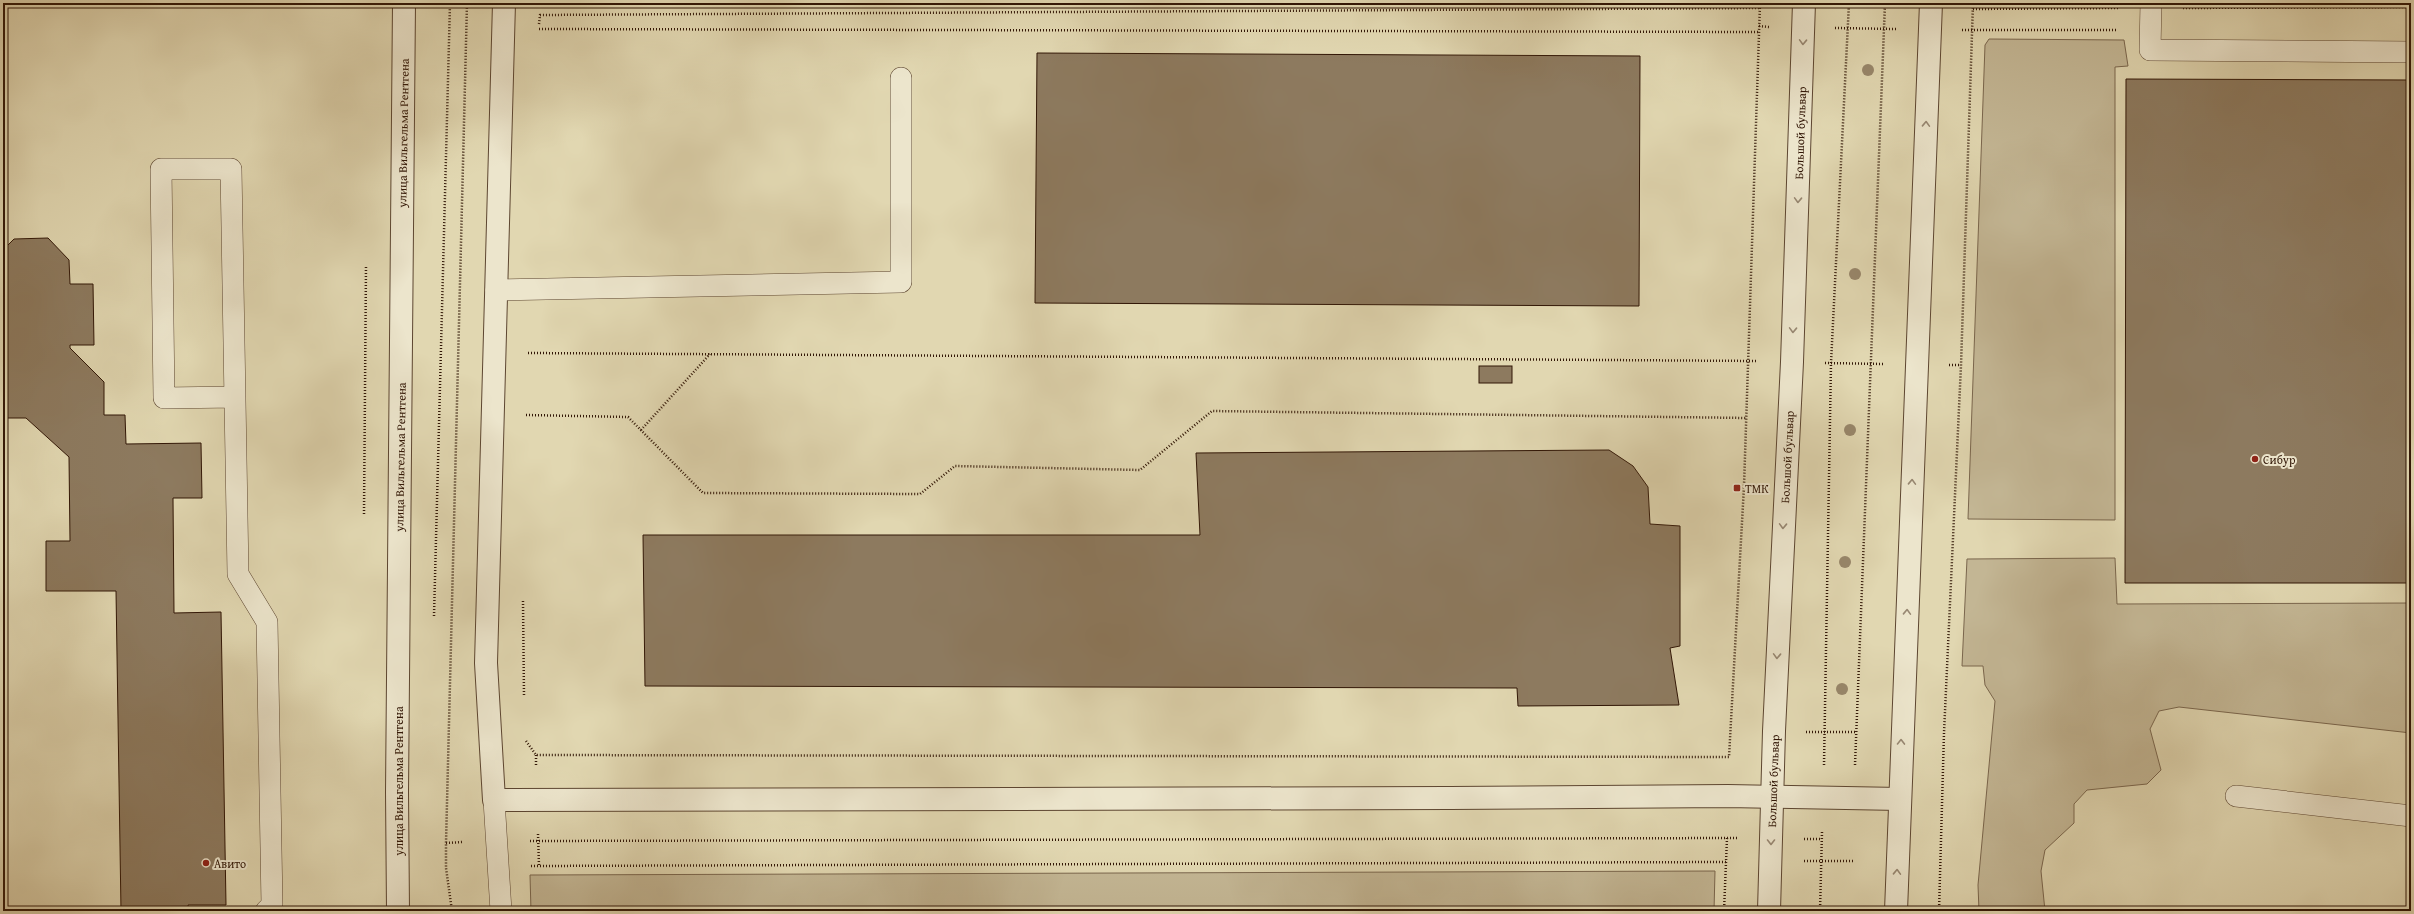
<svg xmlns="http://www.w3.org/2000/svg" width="2414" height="914" viewBox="0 0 2414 914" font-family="'Gentium Book Plus',serif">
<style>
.green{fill:#c3b694;stroke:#7a664d}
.building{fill:#8d7a5f;stroke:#311606}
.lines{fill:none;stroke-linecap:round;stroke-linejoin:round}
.service-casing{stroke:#5d4631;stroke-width:22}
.minor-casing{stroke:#5d4631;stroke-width:24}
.path{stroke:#311606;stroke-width:2.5;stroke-dasharray:1 2;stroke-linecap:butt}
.service{stroke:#ece5cc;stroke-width:21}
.minor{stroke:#ece5cc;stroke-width:22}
.tree{fill:#98876b}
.oneway{stroke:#988873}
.poi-dot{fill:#8f2418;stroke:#ece5cc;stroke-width:1.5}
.labels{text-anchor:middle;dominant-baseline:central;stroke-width:4;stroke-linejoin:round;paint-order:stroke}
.street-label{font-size:12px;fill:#311606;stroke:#ece5cc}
.poi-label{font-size:12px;fill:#311606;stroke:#ece5cc;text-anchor:start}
</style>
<rect width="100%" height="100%" fill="#e1d7b1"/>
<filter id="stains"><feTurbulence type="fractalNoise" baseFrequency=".005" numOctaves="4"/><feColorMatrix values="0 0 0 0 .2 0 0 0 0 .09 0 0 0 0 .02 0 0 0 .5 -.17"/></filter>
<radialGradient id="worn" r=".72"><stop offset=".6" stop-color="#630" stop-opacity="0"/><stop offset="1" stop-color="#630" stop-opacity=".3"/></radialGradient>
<!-- green -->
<g class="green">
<path d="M1989,39L2124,40L2128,66L2115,67V520L1968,519L1985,45Z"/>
<path d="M2115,558L2117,604L2411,603V733L2179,707L2159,711L2150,729L2161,770L2147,784L2087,790L2074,804V823L2045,850L2041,871L2045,911H1979L1978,885L1995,701L1985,685L1983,666H1962L1967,559Z"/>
<path d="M1715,871L1714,911H531L530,875Z"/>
</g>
<!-- building -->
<g class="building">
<path d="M1037,53L1640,56L1639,306L1035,303Z"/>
<path d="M2126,79L2411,80V583H2125Z"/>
<path d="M48,238L69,260L70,284H93L94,345H70V348L104,382V415H125L126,444L201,443L202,498H173L174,613L221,612L226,905H188L189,911H121L116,591H46V541H70L69,457L26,418H3V250L14,239Z"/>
<rect x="1479" y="366" width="33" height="17"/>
<path d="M1609,450L1633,466L1648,487L1650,524L1680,526V646L1670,648L1679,705L1518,706L1517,688L645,686L643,535H1200L1196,453Z"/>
</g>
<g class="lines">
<defs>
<g id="service">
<path d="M2151,3L2150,50L2411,52"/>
<path d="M496,290L901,282V78"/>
<path d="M235,397L164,398L161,169H231L238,574L267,622L272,905L266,911"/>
<path d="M2236,796L2411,816"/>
<path d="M494,800L501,911"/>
</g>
<g id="minor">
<path d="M504,3L486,663L494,800L1450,798L1728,796L1900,799"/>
<path d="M398,911L397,792L404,3"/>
<path d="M1769,911L1774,731L1792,362L1804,3"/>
<path d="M1896,911L1931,3"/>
</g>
</defs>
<!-- service casing -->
<use href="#service" class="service-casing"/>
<!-- minor casing -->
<use href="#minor" class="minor-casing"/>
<!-- path -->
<g class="path">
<path d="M2183,8L2411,7"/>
<path d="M1973,9L2118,8"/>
<path d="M539,24L540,15L1760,8"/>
<path d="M1759,26L1769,27"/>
<path d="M1835,28L1896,29"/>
<path d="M539,29L1759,32"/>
<path d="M1962,30H2116"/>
<path d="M528,353L1758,361"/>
<path d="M1825,363L1884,364"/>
<path d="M1949,365H1961"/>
<path d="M526,415L628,417L703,493L920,494L955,466L1140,470L1212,411L1747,418"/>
<path d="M641,430L710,354"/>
<path d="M364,514L366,265"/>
<path d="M523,601L524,696"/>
<path d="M434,616L450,3"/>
<path d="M1806,732H1856"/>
<path d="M526,741L536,755L1729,757L1744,486L1760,3"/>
<path d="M536,755V767"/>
<path d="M1824,765L1831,363L1849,3"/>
<path d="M1855,765L1885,3"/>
<path d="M538,834L539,866"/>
<path d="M1804,839H1822"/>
<path d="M530,841L1737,838"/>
<path d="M446,843L463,842"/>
<path d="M1804,861H1854"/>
<path d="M531,866L1726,862"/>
<path d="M452,911L446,868V843L467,3"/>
<path d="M1724,911L1727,838"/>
<path d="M1820,911L1822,832"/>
<path d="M1939,911L1944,733L1961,365L1973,3"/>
</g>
<!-- service -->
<use href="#service" class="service"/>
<!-- minor -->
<use href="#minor" class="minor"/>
</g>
<!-- trees -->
<g class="tree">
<circle cx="1868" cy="70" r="6"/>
<circle cx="1855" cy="274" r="6"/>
<circle cx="1850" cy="430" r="6"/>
<circle cx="1845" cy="562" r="6"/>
<circle cx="1842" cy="689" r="6"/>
</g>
<!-- one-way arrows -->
<defs><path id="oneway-chevron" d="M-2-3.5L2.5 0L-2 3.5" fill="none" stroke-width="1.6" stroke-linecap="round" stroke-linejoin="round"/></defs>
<g class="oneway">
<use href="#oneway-chevron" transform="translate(1803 42) rotate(92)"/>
<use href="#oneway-chevron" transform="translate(1926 124) rotate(-88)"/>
<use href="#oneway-chevron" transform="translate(1798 200) rotate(92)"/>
<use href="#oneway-chevron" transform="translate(1793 330) rotate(92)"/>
<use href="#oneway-chevron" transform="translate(1912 482) rotate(-88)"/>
<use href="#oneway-chevron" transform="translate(1783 526) rotate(92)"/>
<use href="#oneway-chevron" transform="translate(1907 612) rotate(-88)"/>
<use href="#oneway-chevron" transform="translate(1777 656) rotate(92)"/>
<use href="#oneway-chevron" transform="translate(1901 742) rotate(-89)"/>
<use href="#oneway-chevron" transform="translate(1771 842) rotate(90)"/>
<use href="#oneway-chevron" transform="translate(1897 872) rotate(-88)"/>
</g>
<!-- markers -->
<g class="poi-dot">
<circle cx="2255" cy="459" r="4"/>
<rect x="1733" y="484" width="8" height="8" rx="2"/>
<circle cx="206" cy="863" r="4"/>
</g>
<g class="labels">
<!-- street labels -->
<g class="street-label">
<text transform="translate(403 133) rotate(-89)">улица Вильгельма Рентгена</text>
<text transform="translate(1800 133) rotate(-88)">Большой бульвар</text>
<text transform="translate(400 457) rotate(-89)">улица Вильгельма Рентгена</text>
<text transform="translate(1787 457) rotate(-87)">Большой бульвар</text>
<text transform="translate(398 781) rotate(-90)">улица Вильгельма Рентгена</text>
<text transform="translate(1773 781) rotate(-88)">Большой бульвар</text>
</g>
<!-- poi labels -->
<g class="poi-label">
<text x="2263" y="459">Сибур</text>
<text x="1745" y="488">ТМК</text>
<text x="214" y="863">Авито</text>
</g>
</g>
<!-- margin -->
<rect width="2414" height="914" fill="none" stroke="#e1d7b1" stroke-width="16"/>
<rect x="4" y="4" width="2406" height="906" fill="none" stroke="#311606" stroke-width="2"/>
<rect x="8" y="8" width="2398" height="898" fill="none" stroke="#311606"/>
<rect width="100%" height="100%" filter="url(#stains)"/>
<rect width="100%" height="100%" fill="url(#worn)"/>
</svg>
